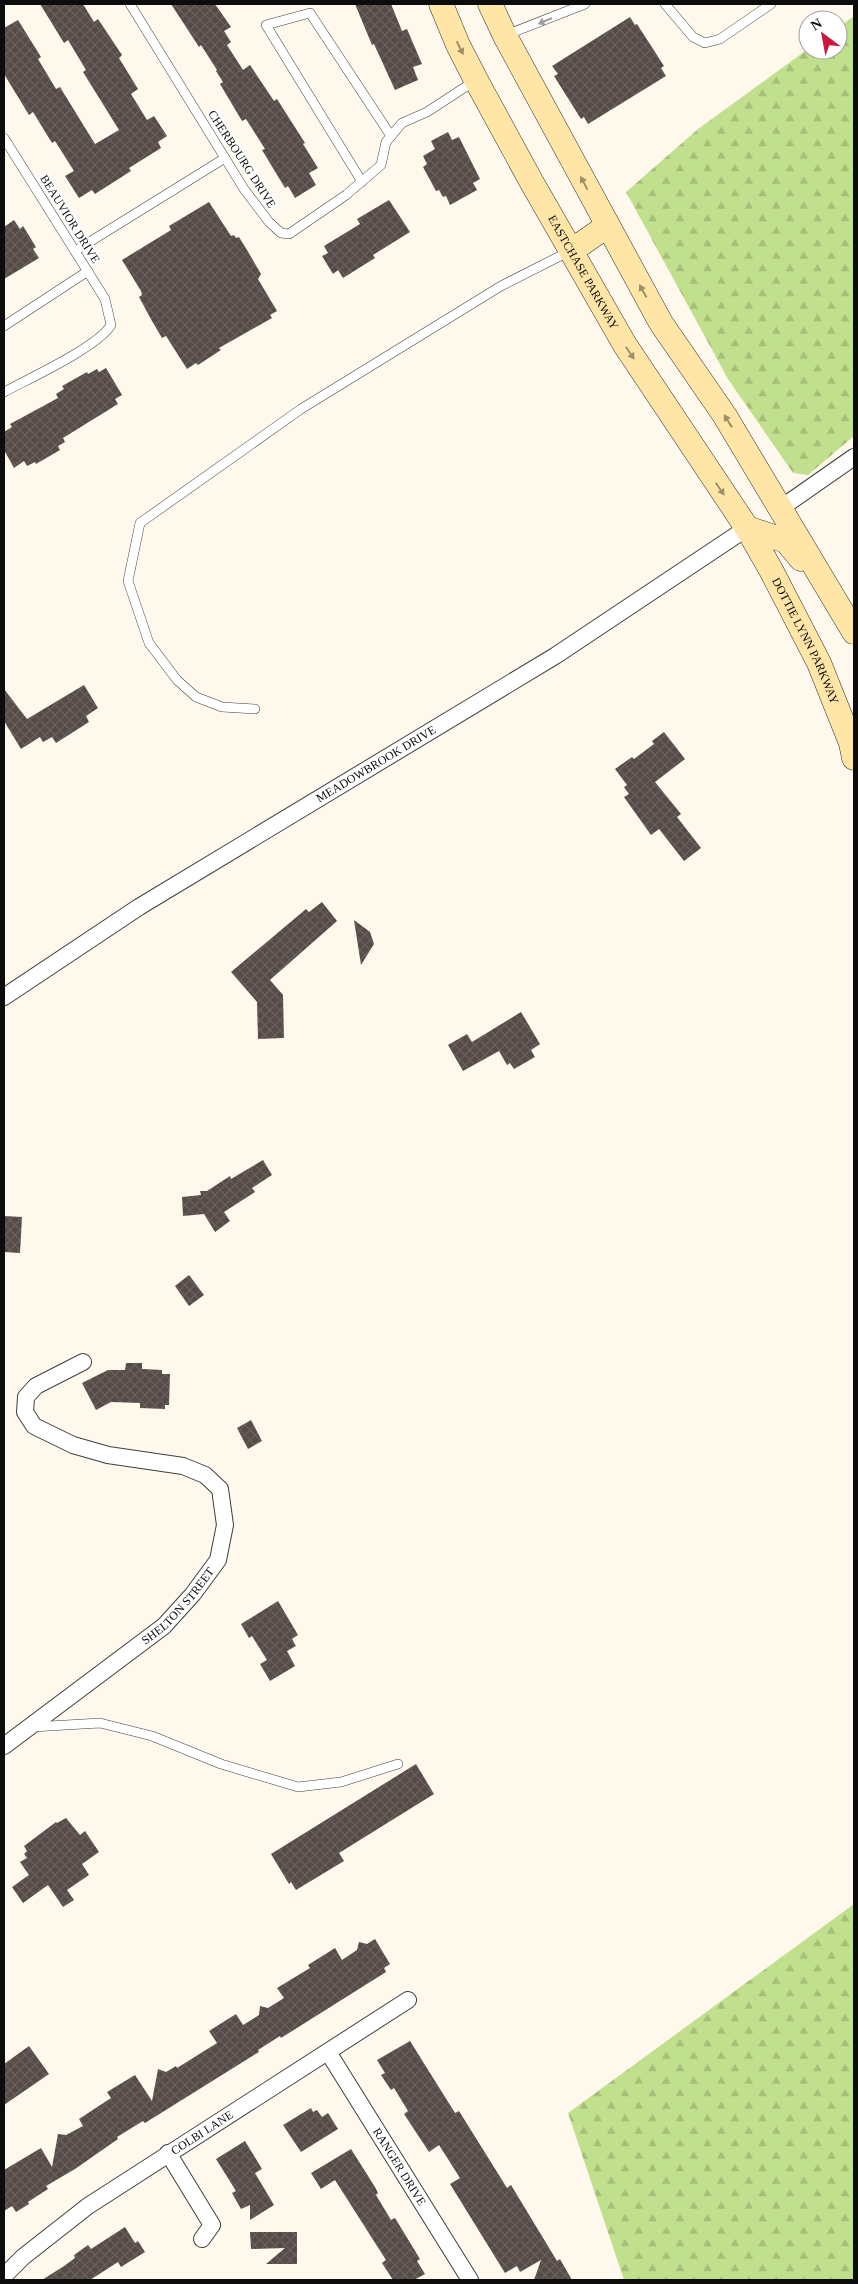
<svg xmlns="http://www.w3.org/2000/svg" width="858" height="2284" viewBox="0 0 858 2284" font-family="'Times New Roman',serif">
<style>
.forest{fill:url(#forest-firs)}
.building{fill:url(#building-cross-hatch)}
.lines{fill:none;stroke-linecap:round;stroke-linejoin:round}
.service-casing{stroke:#3f3f3f;stroke-width:10}
.minor-casing{stroke:#3f3f3f;stroke-width:18}
.secondary-casing{stroke:#2e2e2e;stroke-width:25}
.service{stroke:#fff;stroke-width:9}
.minor{stroke:#fff;stroke-width:16}
.secondary{stroke:#ffe6a7;stroke-width:24}
.oneway{fill:#9e9e9e}
.oneway2{fill:#9e8f69}
.labels{text-anchor:middle;dominant-baseline:central;stroke-width:5;stroke-linejoin:round;paint-order:stroke}
.street-label{font-size:12px;fill:#0c0c0c;stroke:#fff}
</style>
<defs>
<pattern id="forest-firs" width="22" height="20" patternUnits="userSpaceOnUse" patternTransform="scale(1.25)"><rect width="22" height="20" fill="#c1e08e"/><path d="M5 1l3.5 6h-7zM16 11l3.5 6h-7z" fill="#a5bf79"/></pattern>
<pattern id="building-cross-hatch" width="8" height="8" patternUnits="userSpaceOnUse" patternTransform="scale(1.25)"><rect width="8" height="8" fill="#564b47"/><path d="M0 0l8 8M0 8l8-8" fill="none" stroke="#69605d"/></pattern>
</defs>
<rect width="100%" height="100%" fill="#fff8ec"/>
<!-- forest -->
<g class="forest">
<path d="M854,16V436L808,475L793,473L728,379L626,192L698,129L808,49L838,50V28Z"/>
<path d="M854,1904V2280H624L568,2113Z"/>
</g>
<!-- building -->
<g class="building">
<path d="M40,4H83L94,22L98,19L122,55L119,58L138,89L131,94L147,120L154,116L167,136L158,142L161,148L129,168L131,171L95,194L92,190L79,198L65,176L74,171L55,141L52,143L33,112L29,115L4,74V28L18,20L41,57L38,59L56,89L60,87L95,144L119,130L83,72L86,70L68,40L64,43Z"/>
<path d="M171,4H215L231,27L224,31L231,42L227,45L243,70L250,65L274,101L277,99L305,143L303,144L318,168L309,173L316,185L295,198L288,186L285,188L262,150L265,149L246,119L242,121L220,84L223,82L216,71L217,70L201,45L199,47Z"/>
<path d="M355,4H391L402,31L407,29L422,64L413,67L418,80L395,90L374,44L372,45Z"/>
<path d="M630,17L635,25L637,24L664,66L661,68L666,76L588,124L584,117L581,119L554,76L558,74L552,66Z"/>
<path d="M448,132L452,140L459,137L480,179L473,183L477,190L450,205L446,196L443,197L439,190L436,191L423,167L427,164L423,156L435,149L431,141Z"/>
<path d="M389,200L410,232L373,255L375,258L343,278L338,270L333,274L322,256L328,253L324,246L360,224L357,219Z"/>
<path d="M209,202L231,236L234,235L236,238L239,237L247,250L261,274L258,279L277,311L270,315L272,318L219,348L221,350L198,365L196,363L187,369L166,336L162,338L152,321L139,297L142,295L141,291L122,260L171,230L169,226Z"/>
<path d="M14,220L20,229L23,226L36,247L33,249L39,258L4,279V227Z"/>
<path d="M106,368L122,395L115,399L118,404L63,438L65,442L58,446L60,450L36,464L35,462L27,466L24,461L14,468L4,450V432L12,427L10,424L58,398L56,394L64,389L62,386L87,372L88,374L97,369L99,372Z"/>
<path d="M84,685L98,708L86,716L89,722L56,743L52,737L43,742L40,737L21,749L4,721V689L27,719Z"/>
<path d="M664,732L685,759L655,782L681,814L677,817L701,848L684,861L659,829L651,835L624,797L629,794L624,787L627,785L615,769L632,757L634,759L654,744L652,741Z"/>
<path d="M322,902L337,921L270,980L283,995L284,1038L258,1039L257,1002L231,972L306,909L309,912Z"/>
<path d="M354,920L370,932L374,944L361,965Z"/>
<path d="M521,1012L540,1044L531,1050L535,1057L514,1069L510,1063L507,1065L499,1051L463,1071L448,1045L467,1034L472,1042Z"/>
<path d="M263,1160L272,1175L252,1188L255,1192L224,1212L230,1221L215,1232L204,1214L183,1216L182,1197L201,1195L200,1191H207L230,1176L231,1179Z"/>
<path d="M4,1216L22,1217L20,1253L4,1252Z"/>
<path d="M189,1275L204,1295L189,1306L175,1286Z"/>
<path d="M126,1363H142V1369L162,1370V1374H170L169,1405H165V1409L140,1408V1403L111,1402L96,1410L82,1383L108,1370H125Z"/>
<path d="M251,1420L262,1441L248,1449L237,1428Z"/>
<path d="M278,1601L298,1635L292,1639L296,1646L287,1651L295,1666L270,1681L260,1664L267,1660L252,1636L249,1638L241,1624Z"/>
<path d="M416,1764L434,1794L339,1853L344,1861L296,1890L291,1882L289,1884L271,1854Z"/>
<path d="M66,1818L80,1835L85,1831L99,1852L82,1864L89,1875L67,1890L74,1900L63,1907L48,1885L23,1903L12,1887L29,1875L20,1862L27,1858L24,1854L27,1851L24,1846L56,1822L57,1823Z"/>
<path d="M375,1939L390,1964L384,1968L386,1972L281,2038L280,2036L258,2050L259,2052L145,2123L143,2121L117,2137L118,2139L75,2169L46,2186L48,2189L28,2202L29,2204L16,2212L12,2206L4,2211V2170L41,2148L52,2167L58,2134L66,2135L83,2126L79,2119L111,2098L107,2092L135,2075L152,2101L158,2069L166,2072L176,2066L177,2068L217,2043L209,2031L236,2014L243,2025L259,2015L260,2006L268,2008L284,1998L277,1988L310,1968L308,1965L335,1948L342,1960L357,1950L359,1942L367,1944Z"/>
<path d="M410,2041L455,2113L459,2111L507,2188L511,2185L557,2261L560,2259L572,2280H534L541,2260L520,2272L517,2266L505,2273L450,2184L460,2178L439,2145L429,2152L404,2114L408,2111L394,2088L391,2090L381,2075L385,2073L377,2060Z"/>
<path d="M29,2046L49,2074L4,2105V2064Z"/>
<path d="M311,2108L313,2112L317,2110L322,2117L328,2113L338,2129L301,2152L283,2125Z"/>
<path d="M245,2141L262,2169L255,2173L274,2205L250,2220V2205L241,2209L232,2193L236,2191L216,2159Z"/>
<path d="M351,2149L375,2187L378,2193L376,2195L391,2220L395,2218L420,2259L417,2261L425,2274L414,2280H393L382,2263L386,2260L335,2180L321,2189L311,2173Z"/>
<path d="M125,2227L135,2243L138,2241L145,2252L121,2267L118,2262L90,2280H42L64,2266L75,2258L74,2255L88,2245L91,2249Z"/>
<path d="M250,2232H297V2264H266L285,2248L251,2249Z"/>
</g>
<g class="lines">
<defs>
<g id="service">
<path d="M130,4L244,189L269,222L281,233L289,234L346,195L381,165L386,142L402,123L427,112L476,80"/>
<path d="M665,4L693,37L705,43L720,39L771,4"/>
<path d="M506,35L585,4"/>
<path d="M4,138L105,299L111,325C98,347 28,379 4,392"/>
<path d="M362,182L266,25L310,13L391,136"/>
<path d="M75,251L225,158"/>
<path d="M4,326L88,271"/>
<path d="M255,709L222,707L196,697L177,680L149,643L128,581L140,523L301,409L501,286L570,251"/>
<path d="M32,1727L100,1723L152,1736L221,1764L298,1787L341,1782L398,1764"/>
</g>
<g id="minor">
<path d="M781,508L854,457"/>
<path id="s1" d="M4,997L139,907L555,656L747,528"/>
<path id="s2" d="M4,1746L164,1626L193,1594L218,1560L225,1525L220,1489L205,1475L183,1466L108,1455L73,1445L34,1426L25,1412L26,1397L36,1386L83,1362"/>
<path id="s3" d="M328,2052L470,2280"/>
<path d="M168,2153L212,2225L202,2239"/>
<path id="s4" d="M4,2276L23,2257L88,2206L408,2000"/>
</g>
<g id="secondary">
<path id="s5" d="M441,4L458,45L476,80L531,181L625,345L747,528L771,570L819,663L851,743L854,758"/>
<path d="M490,4L505,36L661,323L725,416L854,632"/>
<path d="M571,251L607,226"/>
<path d="M747,528L786,541L801,559"/>
</g>
</defs>
<!-- service casing -->
<use href="#service" class="service-casing"/>
<!-- minor casing -->
<use href="#minor" class="minor-casing"/>
<!-- secondary casing -->
<use href="#secondary" class="secondary-casing"/>
<!-- service -->
<use href="#service" class="service"/>
<!-- minor -->
<use href="#minor" class="minor"/>
<!-- secondary -->
<use href="#secondary" class="secondary"/>
</g>
<!-- one-way arrows -->
<defs><path id="oneway-solid" d="M-6-.8H1V-3.2L6.5 0L1 3.2V.8H-6Z" transform="scale(1.25)"/></defs>
<use class="oneway" href="#oneway-solid" transform="translate(545 21) rotate(157)"/>
<g class="oneway2">
<use href="#oneway-solid" transform="translate(460 48) rotate(64)"/>
<use href="#oneway-solid" transform="translate(584 183) rotate(-118)"/>
<use href="#oneway-solid" transform="translate(643 291) rotate(-119)"/>
<use href="#oneway-solid" transform="translate(630 353) rotate(56)"/>
<use href="#oneway-solid" transform="translate(728 421) rotate(-122)"/>
<use href="#oneway-solid" transform="translate(720 489) rotate(56)"/>
</g>
<g class="labels">
<!-- street labels -->
<g class="street-label">
<text transform="translate(242 159) rotate(57)">CHERBOURG DRIVE</text>
<text transform="translate(70 219) rotate(58)">BEAUVIOR DRIVE</text>
<text stroke="none"><textPath href="#s5" startOffset="304">EASTCHASE PARKWAY</textPath></text>
<text stroke="none"><textPath href="#s5" startOffset="735">DOTTIE LYNN PARKWAY</textPath></text>
<text stroke="none"><textPath href="#s1" startOffset="439">MEADOWBROOK DRIVE</textPath></text>
<text stroke="none"><textPath href="#s2" startOffset="224">SHELTON STREET</textPath></text>
<text stroke="none"><textPath href="#s4" startOffset="245">COLBI LANE</textPath></text>
<text stroke="none"><textPath href="#s3" startOffset="135">RANGER DRIVE</textPath></text>
</g>
</g>
<!-- border -->
<rect width="858" height="2284" fill="none" stroke="#0c0c0c" stroke-width="10"/>
<!-- north arrow -->
<g transform="translate(823 35) rotate(328)"><circle r="24" fill="#ffffff" stroke="#9e9e9e"/>
<path d="M0-4L9 19L0 12L-9 19Z" fill="#cb163e"/>
<text y="-8" font-size="14" font-weight="bold" text-anchor="middle" fill="#0c0c0c">N</text>
</g>
</svg>
